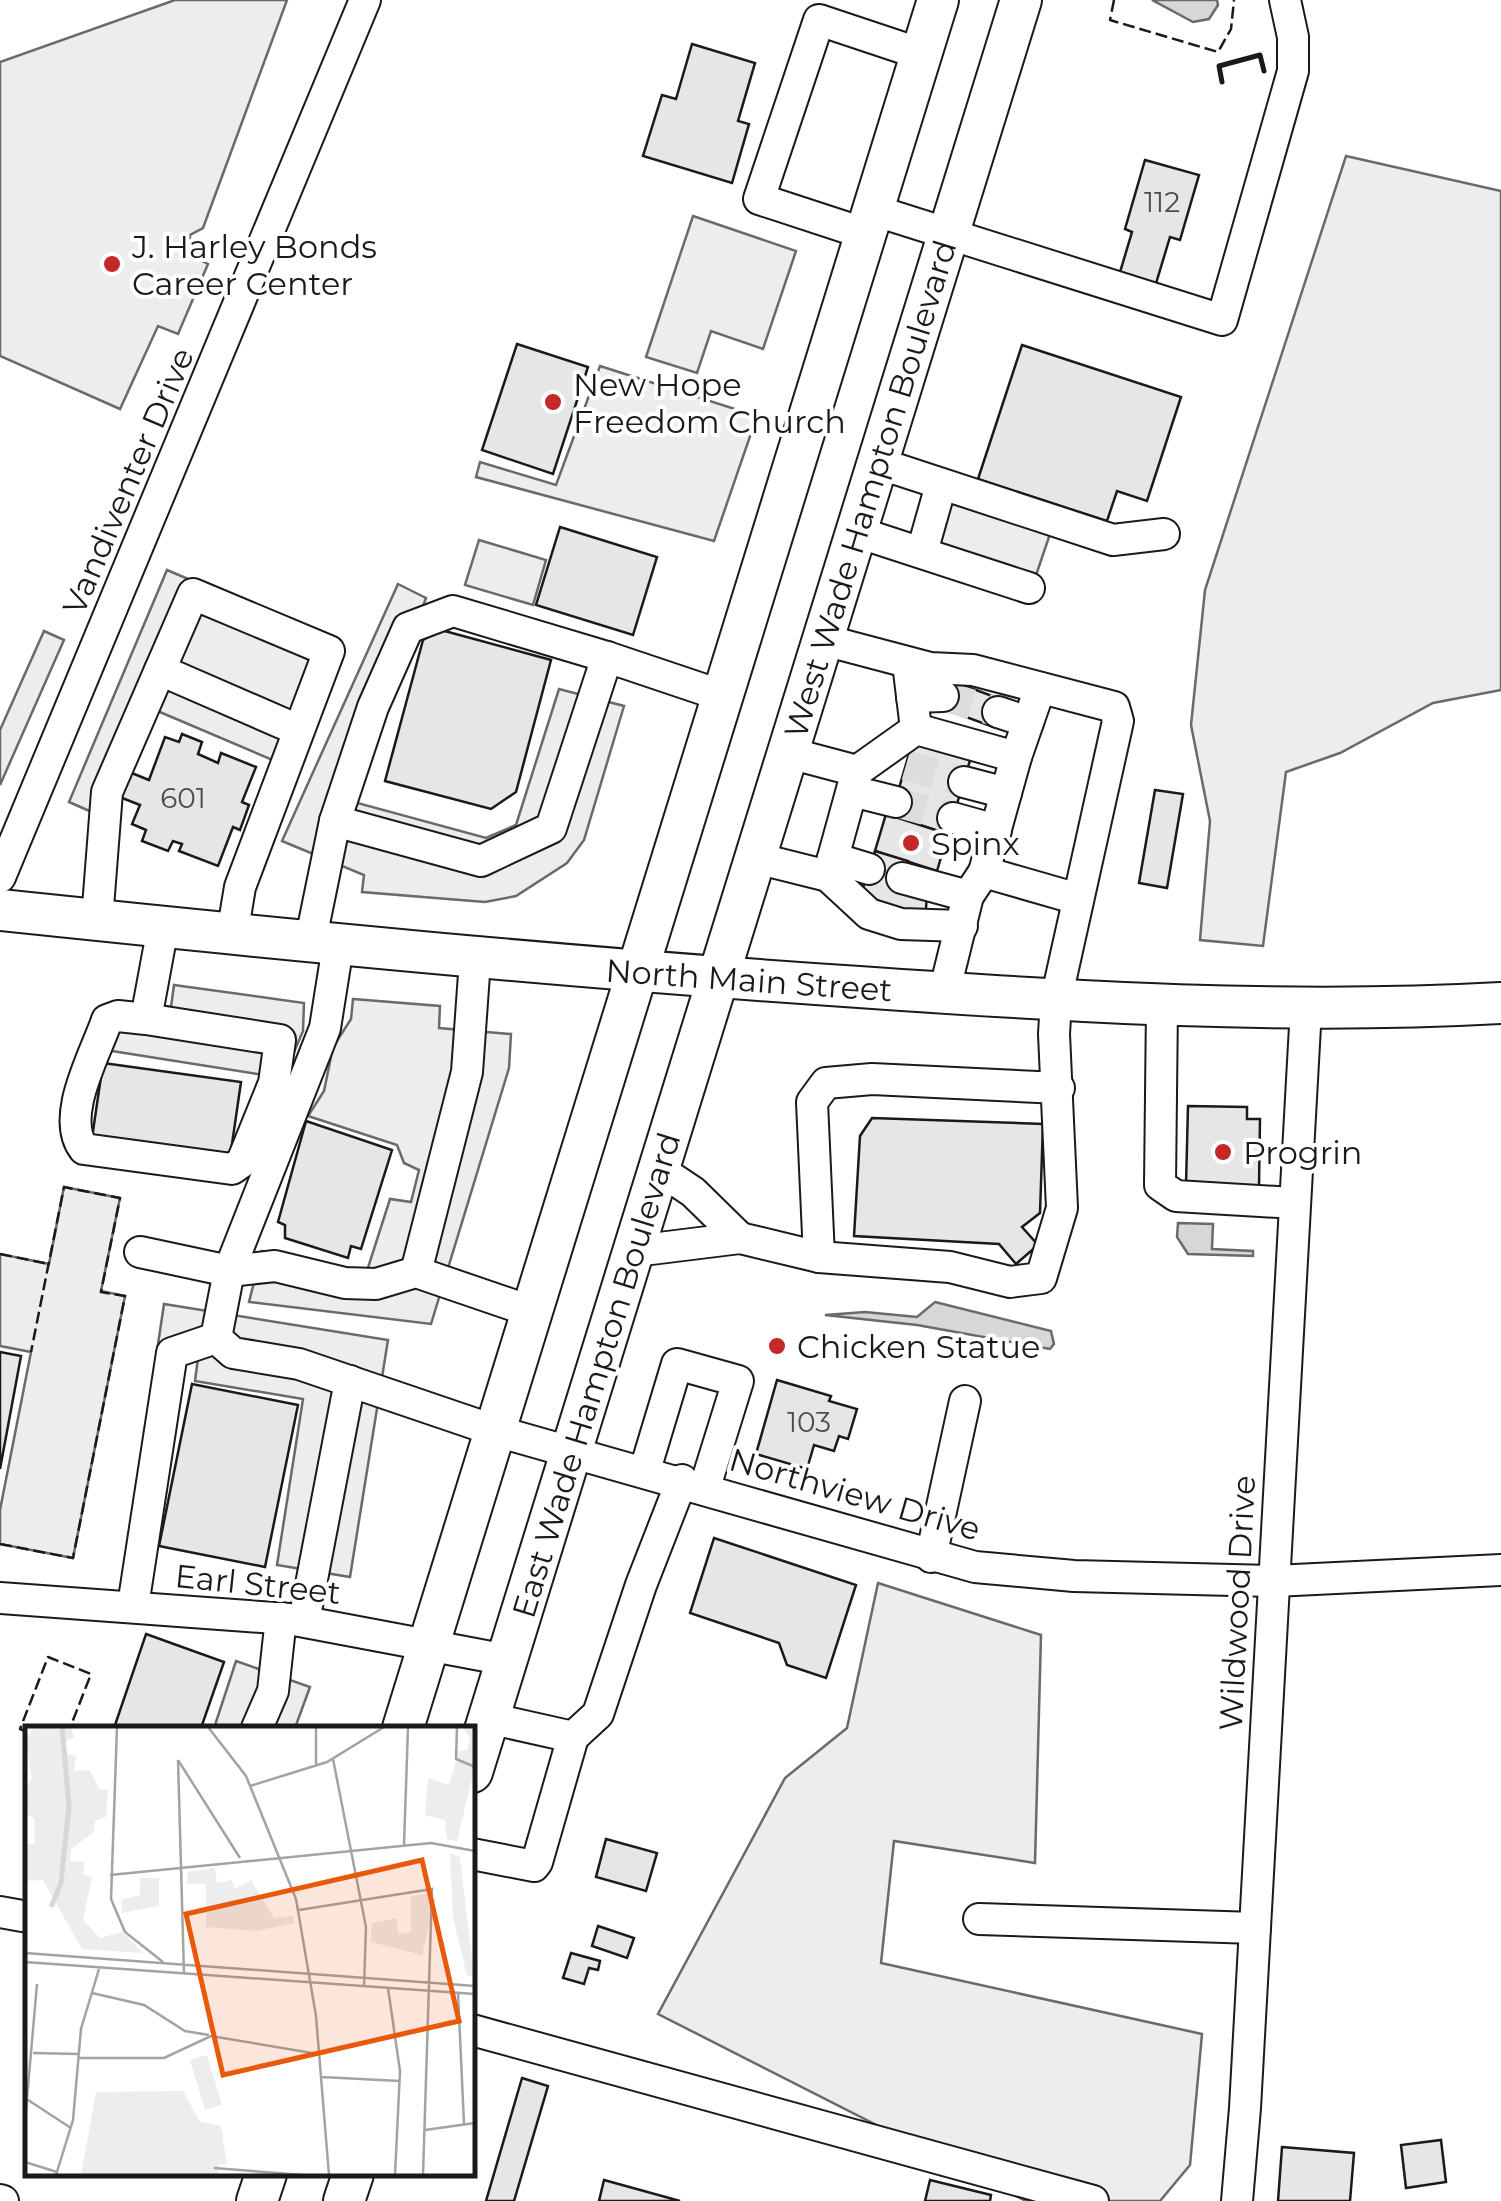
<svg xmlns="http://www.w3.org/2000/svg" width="1501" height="2201" viewBox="0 0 1501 2201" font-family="Montserrat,sans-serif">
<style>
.built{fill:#ededed;stroke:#6a6a6a;stroke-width:2.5}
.water{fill:#d7d7d7;stroke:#6a6a6a;stroke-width:2.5}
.building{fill:#e6e6e6;stroke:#1a1a1a;stroke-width:2.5}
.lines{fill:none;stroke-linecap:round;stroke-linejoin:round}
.minor-tunnel{stroke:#ddd;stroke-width:30;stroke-dasharray:30 15;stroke-linecap:butt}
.minor-casing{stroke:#1a1a1a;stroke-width:34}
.major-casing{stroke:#1a1a1a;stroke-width:44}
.minor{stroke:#fff;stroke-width:30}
.major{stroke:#fff;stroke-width:40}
.fence{stroke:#1a1a1a;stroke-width:2.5;stroke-dasharray:12 5;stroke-linecap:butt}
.wall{stroke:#1a1a1a;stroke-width:5}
.poi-dot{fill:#c62828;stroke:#fff;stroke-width:4}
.labels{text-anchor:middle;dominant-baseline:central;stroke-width:8;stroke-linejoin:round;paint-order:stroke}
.number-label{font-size:28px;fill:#4d4d4d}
.poi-label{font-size:32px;fill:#1a1a1a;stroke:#fff;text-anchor:start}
.street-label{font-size:32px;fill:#1a1a1a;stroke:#fff}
.inset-river{fill:none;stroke:#d7d7d7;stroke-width:5}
.inset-road{fill:none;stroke:#a3a3a3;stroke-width:2.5}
.view{fill:#e8590c;fill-opacity:0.15;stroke:#e8590c;stroke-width:5}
.inset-edge{fill:none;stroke:#1a1a1a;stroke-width:5}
</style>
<rect width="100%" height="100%" fill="#fff"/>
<!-- built -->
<g class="built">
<path d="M175,0H287L203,228L190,235V255L208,264L178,334L158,326L120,409L0,356V62Z"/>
<path d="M1346,156L1501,191V690L1433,703L1340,753L1286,772L1263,946L1200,940L1210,821L1191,725L1205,590Z"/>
<path d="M693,216L796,251L763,349L711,331L697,373L646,357Z"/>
<path d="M600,366L757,416L714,541L476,477L480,462L556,485Z"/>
<path d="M950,498L1051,531L1027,602L926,569Z"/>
<path d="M479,540L546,560L533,605L465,585Z"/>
<path d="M167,570L341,644L289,767L141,704L94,813L69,802Z"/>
<path d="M398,584L426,598L350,801L486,838L516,825L559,689L624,706L584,840L567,863L516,896L485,902L362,892L364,875L282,841Z"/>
<path d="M44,631L64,640L0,785V730Z"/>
<path d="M174,985L304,1003L303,1031L283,1078L93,1048L118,1001L171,1007Z"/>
<path d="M353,999L440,1006L439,1028L511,1034L509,1068L431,1324L249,1302L262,1251L366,1274L390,1199L411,1202L419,1170L404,1163L397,1145L308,1116L324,1091L333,1047L351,1019Z"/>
<path d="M64,1187L120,1198L101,1291L125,1296L73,1558L0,1544V1510L31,1352L0,1346V1254L49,1264Z"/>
<path d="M164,1304L388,1340L350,1577L277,1565L303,1399L195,1381L198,1358L157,1351Z"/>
<path d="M878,1583L1041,1635L1035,1863L894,1841L881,1963L1202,2034L1190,2165L1160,2201H1026L658,2014L785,1778L847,1728Z"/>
<path d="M236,1661L310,1687L295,1728H214Z"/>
</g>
<!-- water -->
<g class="water">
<path d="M1152,0H1217L1218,5L1209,19L1193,22Z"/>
<path d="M1178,1223L1213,1224L1212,1249L1253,1251V1256L1188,1254L1177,1237Z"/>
<path d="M935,1302L1051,1331L1054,1344L1050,1349L917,1325L825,1315L865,1312L917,1317Z"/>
</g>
<!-- building -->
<g class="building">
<path d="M692,44L755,63L738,121L749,124L732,183L643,156L662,95L676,99Z"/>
<path d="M1145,160L1199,175L1180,240L1170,237L1154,290L1118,279L1132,232L1125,229Z"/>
<path d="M517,344L588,367L553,474L482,450Z"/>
<path d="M1022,345L1181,397L1147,501L1117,491L1107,521L978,479Z"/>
<path d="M560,527L657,557L633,635L536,605Z"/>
<path d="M441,630L551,660L516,792L491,809L385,781L423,640Z"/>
<path d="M949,680L1003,700L993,727L939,707Z"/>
<path d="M182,734L202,742L198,754L218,763L221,753L256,767L242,802L249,805L240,830L233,827L218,866L179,851L182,844L173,841L168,851L142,841L146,830L132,824L140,805L112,794L122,769L149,780L165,737L179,742Z"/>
<path d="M913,740L971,757L948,834L891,816Z"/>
<path d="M1155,790L1183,794L1167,888L1139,883Z"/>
<path d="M886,814L948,834L937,871L875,851Z"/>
<path d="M875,851L908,861L901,882L927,890L926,909L892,910L859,900Z"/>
<path d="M103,1063L241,1082L230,1158L92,1138Z"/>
<path d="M1188,1106L1247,1107V1119H1260L1259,1186L1186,1185Z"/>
<path d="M872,1118L1043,1124L1040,1213L1022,1227L1038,1245L1016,1264L999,1244L854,1236L860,1136Z"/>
<path d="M306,1121L392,1150L361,1249L351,1246L348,1258L285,1238V1225L278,1222Z"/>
<path d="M0,1352L21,1356L0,1469Z"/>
<path d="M777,1380L831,1396L829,1401L857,1409L848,1439L839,1436L834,1451L814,1445L807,1469L756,1454Z"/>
<path d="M192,1384L298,1405L265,1567L159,1546Z"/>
<path d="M714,1538L856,1585L826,1678L787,1665L779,1643L690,1613Z"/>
<path d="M146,1634L224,1662L201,1728H114Z"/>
<path d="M606,1839L657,1853L646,1891L596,1877Z"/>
<path d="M598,1926L634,1938L627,1958L592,1946Z"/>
<path d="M571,1953L600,1961L598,1970L589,1968L584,1984L563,1978Z"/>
<path d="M522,2078L548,2086L514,2201H486Z"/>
<path d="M1441,2140L1446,2182L1406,2188L1401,2145Z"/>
<path d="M1282,2147L1354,2153L1350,2201H1278Z"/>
<path d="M604,2180L680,2201H599Z"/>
<path d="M930,2180L991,2195L990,2201H925Z"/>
</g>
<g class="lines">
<!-- minor-tunnel -->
<g class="minor-tunnel">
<path d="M943,696L998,712"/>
<path d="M906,765L964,782"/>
<path d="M896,802L953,818"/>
</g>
<defs>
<g id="minor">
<path d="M873,210L1222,320L1293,71V37L1285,0"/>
<path d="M866,234L759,199L819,20L921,54"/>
<path d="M878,463L1113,540L1164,534"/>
<path d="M857,532L1029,588"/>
<path d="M922,552L941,485"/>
<path d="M908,663L916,729"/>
<path d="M160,670L298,730"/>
<path d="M912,697L943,696"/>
<path d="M998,712L1028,722"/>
<path d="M789,753L857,771L916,729L1016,757L984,872L1078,899"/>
<path d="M1016,757L1040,688"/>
<path d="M964,782L1006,793"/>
<path d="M852,791L896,802"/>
<path d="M953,818L996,830"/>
<path d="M335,821L373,707L408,628L453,611L607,657"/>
<path d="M756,858L828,876L857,771"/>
<path d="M833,858L869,869"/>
<path d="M828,876L869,914L901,924L962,926"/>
<path d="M0,877L365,0"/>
<path d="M902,878L968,896"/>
<path d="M97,920L107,792L193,594L329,651L240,887L232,935"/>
<path d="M310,943L335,821L481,861L551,828L607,657L723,696"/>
<path d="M338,946L325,1028L229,1271L216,1338L233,1353L299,1364L496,1431L975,1567L1074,1576L1274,1581L1501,1570"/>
<path d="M944,993L968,896L984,872"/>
<path d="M1162,1005L1160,1185L1176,1196L1294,1203"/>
<path d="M146,1019L118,1016L107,1020C96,1053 59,1117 84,1149L232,1169L242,1162L274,1083L280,1040L146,1019L163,927"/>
<path d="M660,1170L693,1192L740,1238"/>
<path d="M635,1251L740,1238L819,1257L950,1267L1010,1282L1041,1278L1062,1208L1054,1034L1056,1000L1118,721L1114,707L973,670L930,668L824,640"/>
<path d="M140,1252L229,1271L275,1266L345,1283L376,1284L416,1272L533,1312"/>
<path d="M819,1257L812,1102L826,1083L872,1079L1059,1088"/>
<path d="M416,1272L467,1072L475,960"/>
<path d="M645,1470L677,1364L738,1381L705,1487"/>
<path d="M931,1557L965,1401"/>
<path d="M0,1598L289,1619L507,1660"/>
<path d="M133,1606L172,1353L216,1338"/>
<path d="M304,1621L350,1381"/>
<path d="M488,1718L573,1737L598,1714L641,1585L682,1480"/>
<path d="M257,1728L273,1691L281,1618"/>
<path d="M472,1854L534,1866L537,1862L573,1737"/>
<path d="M0,1912L28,1917"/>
<path d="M979,1919L1255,1928"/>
<path d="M472,2030L1093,2201"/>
<path d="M0,2200L3,2201"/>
<path d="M1237,2201L1245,2108L1306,1008"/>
</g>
<g id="major">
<path d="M0,910C286,940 572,968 859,987C1073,1002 1286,1015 1501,1003"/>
<path d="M403,1728L938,0"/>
<path d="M472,1772L1021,0"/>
<path d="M257,2201L266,2174"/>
<path d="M344,2201L353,2174"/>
</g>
</defs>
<!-- minor casing -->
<use href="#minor" class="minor-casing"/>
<!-- major casing -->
<use href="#major" class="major-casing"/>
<!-- minor -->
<use href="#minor" class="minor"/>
<!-- major -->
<use href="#major" class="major"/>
<!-- fence -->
<g class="fence">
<path d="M1114,0L1110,20L1218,52L1231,29L1234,0"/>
<path d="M0,1254L49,1264"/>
<path d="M0,1544L73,1558L125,1296L101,1292L120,1198L64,1187L31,1352"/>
<path d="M28,1732L20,1729L48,1657L91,1674L70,1728"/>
</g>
<!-- wall -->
<path class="wall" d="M1222,82L1219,66L1260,55L1264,71"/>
</g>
<!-- markers -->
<g class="poi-dot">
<circle cx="112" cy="264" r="10"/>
<circle cx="553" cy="402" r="10"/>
<circle cx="911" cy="843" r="10"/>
<circle cx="1223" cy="1152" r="10"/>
<circle cx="777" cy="1346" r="10"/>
</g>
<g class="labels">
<!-- number labels -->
<g class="number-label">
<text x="1162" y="202">112</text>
<text x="183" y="798">601</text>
<text x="809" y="1422">103</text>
</g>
<!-- poi labels -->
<g class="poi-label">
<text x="132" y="246">J. Harley Bonds<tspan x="132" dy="37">Career Center</tspan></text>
<text x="573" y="384">New Hope<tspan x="573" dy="37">Freedom Church</tspan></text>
<text x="931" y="843">Spinx</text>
<text x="1243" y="1152">Progrin</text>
<text x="797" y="1346">Chicken Statue</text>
</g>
<!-- street labels -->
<g class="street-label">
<text transform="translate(128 481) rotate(-67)">Vandiventer Drive</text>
<text transform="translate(870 489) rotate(-73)">West Wade Hampton Boulevard</text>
<text transform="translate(749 980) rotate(4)">North Main Street</text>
<text transform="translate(596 1375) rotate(-73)">East Wade Hampton Boulevard</text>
<text transform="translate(855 1494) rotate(16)">Northview Drive</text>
<text transform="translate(258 1584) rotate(6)">Earl Street</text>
<text transform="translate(1237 1603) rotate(-87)">Wildwood Drive</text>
</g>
</g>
<!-- overview -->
<g transform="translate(25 1726)">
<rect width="450" height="450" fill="#fff"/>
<path d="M9,1H46L49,11L40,16L42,28L51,30L49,45L65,44L74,63L83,64L81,91L70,95L69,106L46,123L45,135L60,136L58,148L67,151L58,194L75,212L97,206L118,227L57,223L18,154L0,155V118H10L9,93L0,86V62L7,53L0,15ZM437,1H450V40L432,115L422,113L420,94L400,89L403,52L424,59L434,25L442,24L445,12ZM425,127L435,131L449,250H442L428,191ZM190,142L192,157L207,154L210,163L226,154L249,192L268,190L269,197L231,205L181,201V158H162L163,146ZM115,152H134V180L97,187L96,174L115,169ZM400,168L411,173L397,229L346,216L347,197L372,192L373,208L386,206V170ZM182,329L197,379L180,384L165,334ZM158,365L175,396L196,400L202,438H193V449H56L71,366Z" fill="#ededed"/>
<path class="inset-river" d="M26,181L36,157L44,80L37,1"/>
<path class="inset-road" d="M92,1L86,173L100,206L138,236M183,1L221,50L271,173L291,290L304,449M432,1L431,33L450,41M308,33L341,201L339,261M153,34L159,248M153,34L215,132M291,39V1M225,60L302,36L359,1M379,119L383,1M85,149L406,117L450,125M274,184L407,163L398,449M0,227L450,260M0,236L450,268M363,262L375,345L370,449M67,267L119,279L160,305L184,309M433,267L439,398M8,327L53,328M53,332H139L186,310L293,328M297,351L374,355M0,372L46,402M0,395L12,258M400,404L450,397M0,436L32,446M189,442L278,449M31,449L48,394L56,303L74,243"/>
<path class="view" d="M397,134L434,295L198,349L161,188Z"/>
<rect width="450" height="450" class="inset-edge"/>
</g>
</svg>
